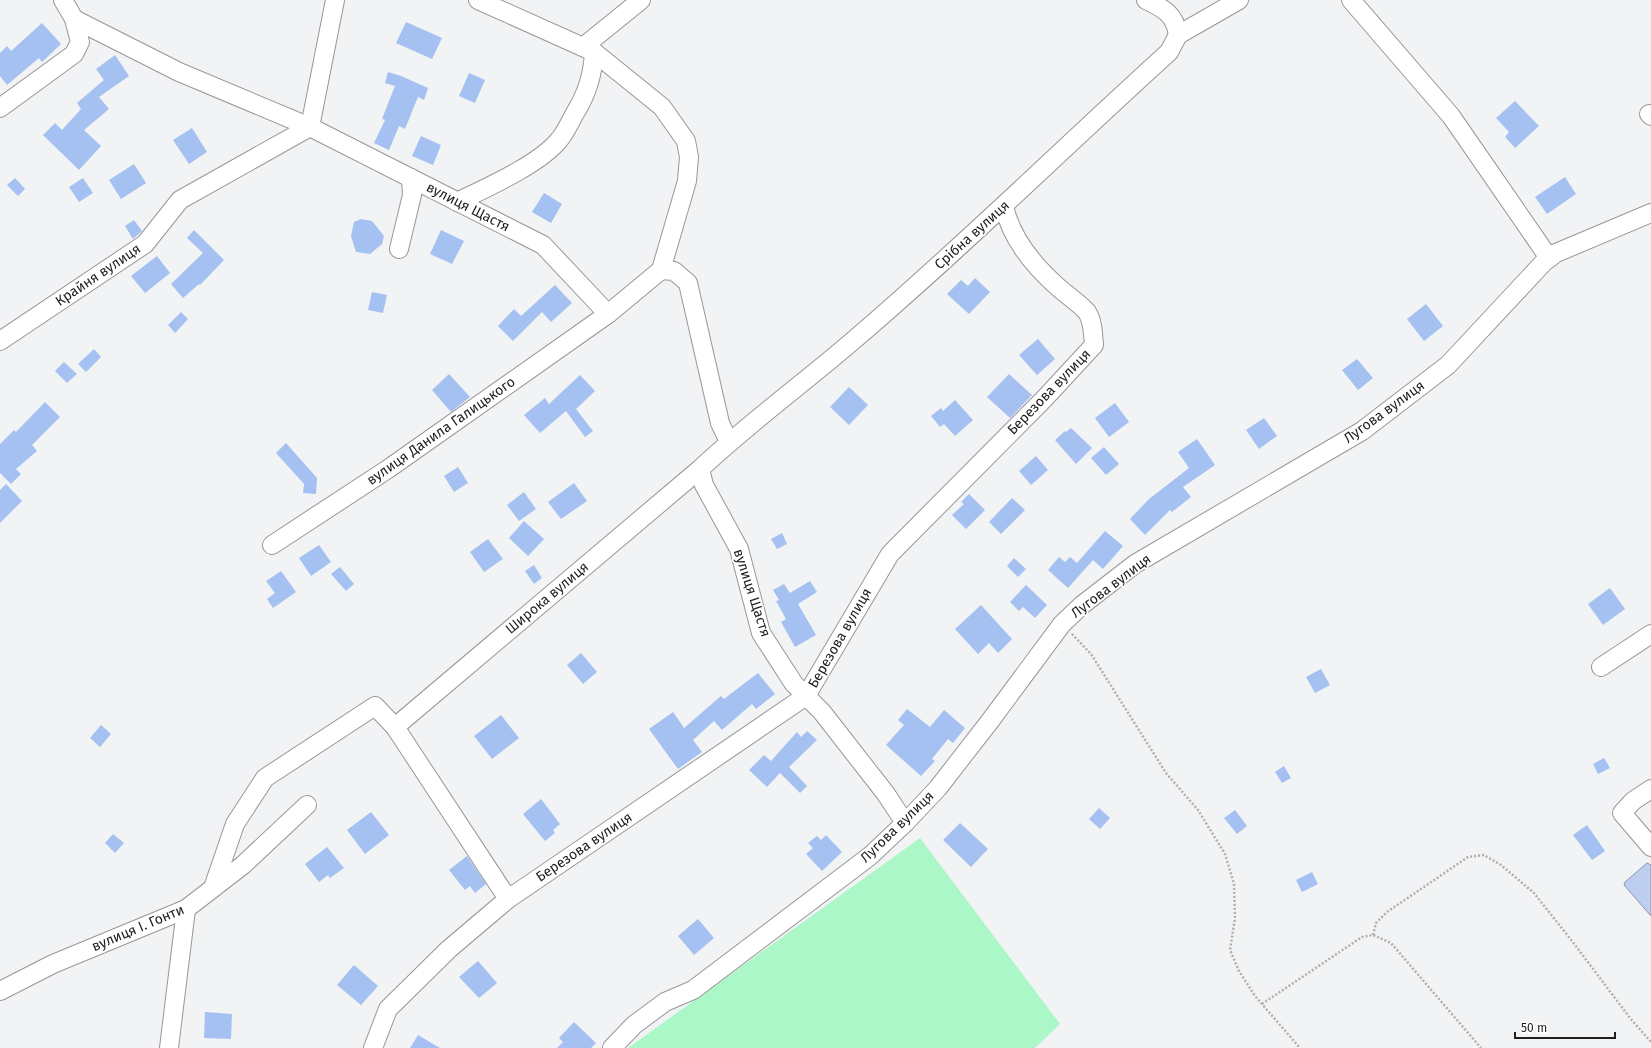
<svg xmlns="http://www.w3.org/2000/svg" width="1651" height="1048" viewBox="0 0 1651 1048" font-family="'Fira Sans',sans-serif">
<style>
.green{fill:#abf7c7}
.water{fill:#bdcef0;stroke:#8d99b1}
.building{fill:#a4c1f1}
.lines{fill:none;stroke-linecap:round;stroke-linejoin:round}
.minor-casing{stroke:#979799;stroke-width:20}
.path{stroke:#afafb0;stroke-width:2.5;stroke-dasharray:2 2;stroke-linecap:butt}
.minor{stroke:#fff;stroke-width:18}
.labels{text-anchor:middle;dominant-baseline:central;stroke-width:3.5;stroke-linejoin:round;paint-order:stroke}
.street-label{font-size:14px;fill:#1e1e1f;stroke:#fff}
</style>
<rect width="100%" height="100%" fill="#f2f3f4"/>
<!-- green -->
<path class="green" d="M920,838L1060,1024L1035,1048H628Z"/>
<!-- water -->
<path class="water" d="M1647,863L1651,865V916L1624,885L1625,882Z"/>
<!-- building -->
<g class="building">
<path d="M406,22L442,38L432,59L396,43Z"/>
<path d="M42,23L61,44L42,62L39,58L7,85L0,76V53L7,46L11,51Z"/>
<path d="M115,55L129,76L99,97L109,109L84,130L101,146L79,170L43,135L55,123L62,130L81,109L77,103L104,80L96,69Z"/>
<path d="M388,72L401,76L428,88L424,100L418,97L405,129L399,126L389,150L374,143L385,120L382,119L395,86L385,83Z"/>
<path d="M469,73L485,80L475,103L459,96Z"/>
<path d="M1515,101L1539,126L1515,148L1505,137L1509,132L1496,118Z"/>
<path d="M192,128L207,152L189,164L173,140Z"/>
<path d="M421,136L441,145L433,165L412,156Z"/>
<path d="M134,164L146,183L121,199L109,180Z"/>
<path d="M1565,177L1576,194L1547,214L1535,197Z"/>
<path d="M15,178L25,189L18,196L7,185Z"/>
<path d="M83,178L93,193L79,202L69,187Z"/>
<path d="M544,193L562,204L551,223L532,212Z"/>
<path d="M361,219L372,221L384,236L382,244L370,254L356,252L351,236L354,222Z"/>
<path d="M134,220L142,231L133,239L125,226Z"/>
<path d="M194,230L224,260L200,285L199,284L183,298L171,284L203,253L187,238Z"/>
<path d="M441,230L464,241L452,264L430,254Z"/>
<path d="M157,256L170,273L145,293L131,276Z"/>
<path d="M975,278L990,292L969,314L947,294L961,280L968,286Z"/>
<path d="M555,285L572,303L551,322L542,312L513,341L498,326L514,309L521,316Z"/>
<path d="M372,292L387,295L383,313L368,310Z"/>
<path d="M1426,304L1443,326L1424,341L1407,319Z"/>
<path d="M181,312L188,319L175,333L168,325Z"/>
<path d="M1038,339L1055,359L1037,375L1019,355Z"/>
<path d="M94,349L101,357L86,372L78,364Z"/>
<path d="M1357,359L1373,378L1358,390L1342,370Z"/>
<path d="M64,362L77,374L67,383L55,371Z"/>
<path d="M449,374L470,397L451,412L432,390Z"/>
<path d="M1009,374L1032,395L1010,418L987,397Z"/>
<path d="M580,375L595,391L576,409L593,431L585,437L566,411L540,433L524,415L545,398L549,404Z"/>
<path d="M849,387L868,405L849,425L830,407Z"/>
<path d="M955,400L973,420L955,436L944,424L940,427L931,416L941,408L943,411Z"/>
<path d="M45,402L60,417L32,445L37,451L16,469L21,474L11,484L0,473V444L14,430L16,432Z"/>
<path d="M1115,403L1129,422L1109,437L1095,418Z"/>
<path d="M1264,418L1277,436L1259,449L1246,430Z"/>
<path d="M1071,428L1092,448L1076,464L1055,440L1065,431L1066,432Z"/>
<path d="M1197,439L1215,465L1183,487L1191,497L1172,512L1170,510L1145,535L1130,519L1149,499L1189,468L1178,452Z"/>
<path d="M286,443L317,478L316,494L303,493L304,484L276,453Z"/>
<path d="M1104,447L1119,464L1106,475L1091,458Z"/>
<path d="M1036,456L1048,470L1031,485L1019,471Z"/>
<path d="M458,467L468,483L454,492L444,476Z"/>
<path d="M574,483L587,501L561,519L548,502Z"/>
<path d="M6,484L22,501L0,523V490Z"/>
<path d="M524,492L536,509L519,521L507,505Z"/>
<path d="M969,494L985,510L966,529L952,515L964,504L961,502Z"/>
<path d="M1012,498L1025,510L1001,534L989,522Z"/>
<path d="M524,521L544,539L528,556L509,538Z"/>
<path d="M1105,531L1123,546L1103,569L1093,560L1068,588L1048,570L1059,557L1065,562L1070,557L1077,563Z"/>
<path d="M782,533L787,544L777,549L771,539Z"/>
<path d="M488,539L503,559L484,572L470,552Z"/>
<path d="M319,545L331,562L311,576L299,558Z"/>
<path d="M1014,558L1026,569L1018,577L1007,566Z"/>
<path d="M534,565L542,578L534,584L525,571Z"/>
<path d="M340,567L354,584L346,591L331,574Z"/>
<path d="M281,571L296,592L273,608L267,599L275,593L266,581Z"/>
<path d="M810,581L817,592L798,604L816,635L795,647L781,622L786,619L776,601L779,600L773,590L784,584L790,593Z"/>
<path d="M1026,585L1047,605L1035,618L1023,607L1019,611L1010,602Z"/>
<path d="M1610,588L1625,609L1603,625L1588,604Z"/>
<path d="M981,605L1012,639L998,653L989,643L978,654L955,629Z"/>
<path d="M581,653L597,672L583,684L567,665Z"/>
<path d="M1321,669L1330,685L1315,693L1306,677Z"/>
<path d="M758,673L775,694L756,709L752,704L722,730L714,721L693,740L702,752L678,769L649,729L673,712L684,728L721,696L724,699Z"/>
<path d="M907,709L930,727L944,710L965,728L953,743L948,739L932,759L935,761L921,776L886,745L904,725L898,720Z"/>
<path d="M501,715L519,738L492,759L474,736Z"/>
<path d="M101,725L111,734L100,747L90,738Z"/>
<path d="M807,731L817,740L789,767L807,786L800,793L780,773L767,787L749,770L764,755L771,761L797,732L801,737Z"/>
<path d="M1604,758L1610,768L1598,774L1593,764Z"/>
<path d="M1284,766L1291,778L1282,783L1275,772Z"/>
<path d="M541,799L560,824L553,830L555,833L545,841L523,814Z"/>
<path d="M1099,808L1110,818L1100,829L1089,819Z"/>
<path d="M1235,810L1247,826L1237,834L1224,818Z"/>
<path d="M371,812L389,835L365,854L347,830Z"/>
<path d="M960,823L988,849L971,867L943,840Z"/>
<path d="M1587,825L1605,851L1592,860L1573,835Z"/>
<path d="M113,834L124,843L115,853L105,843Z"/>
<path d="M826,835L842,852L822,871L806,854L813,848L808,843L817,836L821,840Z"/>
<path d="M327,847L344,868L330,878L328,875L319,882L305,864Z"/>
<path d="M467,856L486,884L475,893L470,886L465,890L449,870Z"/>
<path d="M1312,872L1318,884L1302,892L1296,880Z"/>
<path d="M698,919L714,938L694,955L678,936Z"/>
<path d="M478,961L497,983L479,998L459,977Z"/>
<path d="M354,965L378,986L361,1005L337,985Z"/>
<path d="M205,1012L232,1014L231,1039L204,1038Z"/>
<path d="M574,1022L596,1043L591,1048H557L563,1042L559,1038Z"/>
<path d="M418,1035L440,1048H410Z"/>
</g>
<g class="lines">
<defs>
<g id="minor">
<path d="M1146,0C1163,8 1175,14 1178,35"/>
<path d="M1351,0L1451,116L1549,258"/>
<path d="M74,19L179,72L310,127L543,245L608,314"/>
<path d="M583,47L641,0"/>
<path d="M0,108L74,54L80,42L74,19L63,0"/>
<path d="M1649,114L1651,116"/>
<path d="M310,127L335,0"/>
<path d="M457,202C486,188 540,164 559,140C566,132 570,122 575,113C587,94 593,75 594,52"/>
<path d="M399,249L412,195L411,178"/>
<path d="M661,270L674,271L688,283L720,423L729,442"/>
<path d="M0,341L145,244L180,200L310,127"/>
<path d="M700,469L704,485L739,549L761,633L794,684L822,712L886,794L905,823"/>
<path d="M272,545L388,469L608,314L661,270L687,181L689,157L686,141L662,107L594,52L478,0"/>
<path d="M1601,667L1651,634"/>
<path d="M395,727L700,469C749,423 804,383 855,339C963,247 1064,147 1169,52L1178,35L1239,0"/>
<path d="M1651,789L1633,801L1622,813L1651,847"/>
<path d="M213,888L235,824L265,778L375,706L395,727L508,899"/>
<path d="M0,991L53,964L186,909L243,865L307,805"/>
<path d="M169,1048L186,909"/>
<path d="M373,1048L388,1009L449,949L508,899L806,696L890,554L1045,398L1094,345C1093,334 1093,321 1087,312C1079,303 1068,296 1059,288C1034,266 1011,239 1004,206"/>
<path d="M612,1048L634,1025L665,1002L693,990L870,856L905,823L938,788L990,721L1062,624L1082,605L1135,564L1362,431L1448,365L1544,262L1556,253L1651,213"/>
</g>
</defs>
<!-- minor casing -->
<use href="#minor" class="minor-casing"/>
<!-- path -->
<g class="path">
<path d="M1072,634L1091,654L1166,773L1198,810L1225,854L1234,884L1235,918L1230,950L1239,971L1255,996L1300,1048"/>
<path d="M1373,935L1376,923L1387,912L1468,857L1484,855L1501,865L1534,893L1572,941L1630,1018L1651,1042"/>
<path d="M1262,1004L1362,937L1373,935L1391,943L1481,1048"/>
</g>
<!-- minor -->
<use href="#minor" class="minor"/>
</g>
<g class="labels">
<!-- street labels -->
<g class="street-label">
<text transform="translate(468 207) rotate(27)">вулиця Щастя</text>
<text transform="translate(972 235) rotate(-42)">Срібна вулиця</text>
<text transform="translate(98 275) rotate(-34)">Крайня вулиця</text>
<text transform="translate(1049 392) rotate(-46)">Березова вулиця</text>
<text transform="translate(1384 412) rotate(-36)">Лугова вулиця</text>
<text transform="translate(441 431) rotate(-35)">вулиця Данила Галицького</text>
<text transform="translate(1111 586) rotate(-37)">Лугова вулиця</text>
<text transform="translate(752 593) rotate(72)">вулиця Щастя</text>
<text transform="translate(547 598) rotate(-40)">Широка вулиця</text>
<text transform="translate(840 638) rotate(-60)">Березова вулиця</text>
<text transform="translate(897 827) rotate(-44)">Лугова вулиця</text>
<text transform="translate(584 847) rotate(-34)">Березова вулиця</text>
<text transform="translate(138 928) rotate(-23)">вулиця І. Гонти</text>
</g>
</g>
<!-- scale -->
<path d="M1515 1032v6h100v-6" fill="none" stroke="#1e1e1f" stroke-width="2"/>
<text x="1521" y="1032" font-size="12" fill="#1e1e1f" stroke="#ffffff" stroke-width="3" paint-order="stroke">50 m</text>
</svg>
